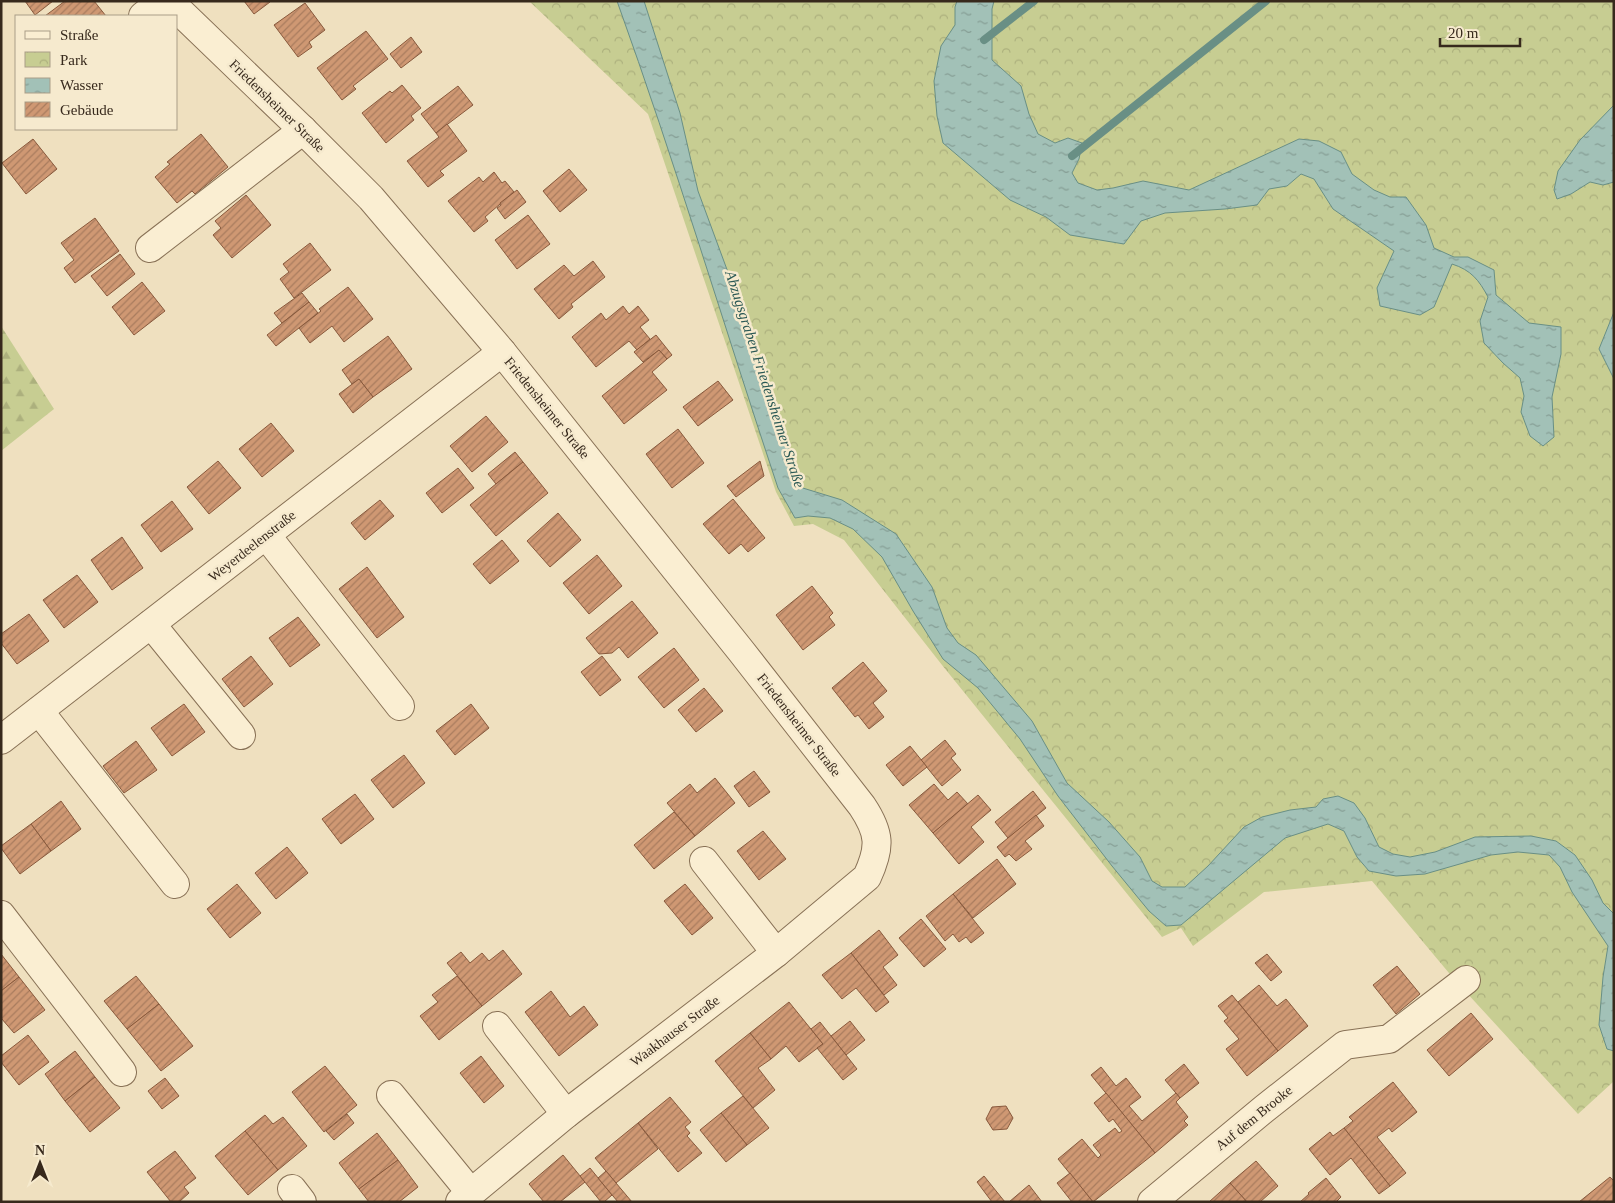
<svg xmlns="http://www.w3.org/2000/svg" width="1615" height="1203" viewBox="0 0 1615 1203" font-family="Georgia,serif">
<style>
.forest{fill:url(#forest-firs)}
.park{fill:url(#park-crowns)}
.water{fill:url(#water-ripples);stroke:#698f85}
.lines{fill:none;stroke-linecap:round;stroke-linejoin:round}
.stream{stroke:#698f85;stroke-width:8}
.building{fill:url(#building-hatch);stroke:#88593c}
.minor-casing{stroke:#887156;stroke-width:30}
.minor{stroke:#faeed2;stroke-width:28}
.labels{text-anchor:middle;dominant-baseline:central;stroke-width:5;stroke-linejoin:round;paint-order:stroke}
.street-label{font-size:14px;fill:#37291c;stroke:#f6eace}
.water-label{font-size:15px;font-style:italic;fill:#2a5854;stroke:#f6eace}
</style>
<defs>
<pattern id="forest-firs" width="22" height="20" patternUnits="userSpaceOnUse" patternTransform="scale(1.25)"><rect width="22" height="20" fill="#c7cd92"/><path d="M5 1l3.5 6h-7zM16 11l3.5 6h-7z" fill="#acb07d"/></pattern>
<pattern id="park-crowns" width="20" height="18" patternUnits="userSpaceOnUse" patternTransform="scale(1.25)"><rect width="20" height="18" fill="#c7cd92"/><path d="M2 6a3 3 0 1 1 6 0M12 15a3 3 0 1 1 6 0" fill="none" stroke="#acb07d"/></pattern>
<pattern id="water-ripples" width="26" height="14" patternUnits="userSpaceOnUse" patternTransform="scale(1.25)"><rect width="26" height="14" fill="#a2c1b7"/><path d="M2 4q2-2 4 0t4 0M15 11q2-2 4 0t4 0" fill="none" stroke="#859d94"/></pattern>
<pattern id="building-hatch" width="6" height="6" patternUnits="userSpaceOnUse" patternTransform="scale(1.25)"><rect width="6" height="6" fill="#cf9873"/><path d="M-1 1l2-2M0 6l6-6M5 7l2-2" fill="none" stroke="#a97c5e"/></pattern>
</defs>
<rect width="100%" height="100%" fill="#efe0bf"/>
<!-- forest -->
<path class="forest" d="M1,326L54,409L1,451Z"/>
<!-- park -->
<path class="park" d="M529,1H1614L1613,1082L1578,1114L1454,979L1372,881L1264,892L1193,946L1181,928L1162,937L942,665L844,540L813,524L794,526L776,492L648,114Z"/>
<!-- water -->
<g class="water">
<path d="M617,1H644L680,113L698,191L729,275L734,306L756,358L760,362L782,444L788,447L792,453L790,474L793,485L842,500L896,534L932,587L947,628L958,643L976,655L1032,721L1067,783L1109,822L1140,857L1152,881L1162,887H1185L1208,866L1244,827L1262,817L1290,810L1316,807L1323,799L1338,796L1354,803L1365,818L1379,847L1393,854L1410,857L1435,852L1475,837L1531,836L1556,841L1575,855L1592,880L1603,903L1614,914V1051L1607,1049L1599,1025L1603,977L1608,946L1572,892L1560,867L1549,855L1518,852L1491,855L1425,874L1396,876L1369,871L1357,857L1344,831L1328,824L1285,838L1181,925L1166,926L1149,911L1112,866L1058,796L1020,739L978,688L943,659L913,611L882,557L853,529L830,518L808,516L795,518L778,488C724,326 675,162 617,1Z"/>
<path d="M957,1H994L992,9V60L1021,86L1029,114L1038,134L1055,143L1068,138L1082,143L1079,159L1072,173L1078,183L1097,190L1113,188L1143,181L1189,190L1299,139L1319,141L1341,152L1352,174L1374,190L1390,197H1406L1426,225L1434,248L1454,257H1468L1494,270L1496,295L1529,323L1561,327V354L1552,397L1554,437L1543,446L1530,436L1521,412L1524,396L1520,378L1503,363L1484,343L1480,321L1488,297C1479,280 1471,270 1452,264L1434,307L1420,315L1380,306L1377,288L1394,251L1333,209L1314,179L1301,174L1287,186L1269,189L1257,205L1225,209L1165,213L1141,221L1124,244L1070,235L1046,217L1010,200L943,143L937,116L934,81L941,46L955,25V7Z"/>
<path d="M1614,105V182L1603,185L1590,182L1571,194L1557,199L1554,190L1558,171L1580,140Z"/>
<path d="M1614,312V379L1599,349Z"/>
</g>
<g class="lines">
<!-- stream -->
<g class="stream">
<path d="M984,40L1034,1"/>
<path d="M1072,156L1266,1"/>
</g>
</g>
<!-- building -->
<g class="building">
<path d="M25,1H53L35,15Z"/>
<path d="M65,1H94L106,16H45Z"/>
<path d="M244,1H270V2L254,14Z"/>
<path d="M305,3L325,30L309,42L312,47L298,57L274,25Z"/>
<path d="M366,31L388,59L353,86L356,89L342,100L317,68Z"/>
<path d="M411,37L422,52L401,68L390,54Z"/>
<path d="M402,85L421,108L411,116L414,120L386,143L362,113L390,91L392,93Z"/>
<path d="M458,86L473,105L436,133L421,114Z"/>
<path d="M447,124L467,151L440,171L444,175L428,187L407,161L439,137L436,133Z"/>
<path d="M201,134L228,167L195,194L192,191L177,203L155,177L170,164L167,162Z"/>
<path d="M33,139L57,169L26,194L2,163Z"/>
<path d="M569,169L587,190L560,212L543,191Z"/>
<path d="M494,172L502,183L505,181L514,192L485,217L488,221L474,232L448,201L479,177L483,182Z"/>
<path d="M517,190L526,202L505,219L497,208L501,205L500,203Z"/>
<path d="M246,195L271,225L232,258L213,235L221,228L215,221Z"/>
<path d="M528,215L550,244L517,269L495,240Z"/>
<path d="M95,218L119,251L75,283L64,268L74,260L61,243Z"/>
<path d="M310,243L331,270L294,298L280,279L289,272L283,264Z"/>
<path d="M120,254L135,274L107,296L91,276Z"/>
<path d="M593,261L605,277L571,304L573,307L559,319L534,289L564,265L574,276Z"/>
<path d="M142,282L165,311L134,335L112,307Z"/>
<path d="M348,287L373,319L344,342L332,326L310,343L299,328L321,311L319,309Z"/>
<path d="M302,293L309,302L282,323L274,313Z"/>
<path d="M309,302L318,313L276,346L267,335Z"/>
<path d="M623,306L629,314L638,306L649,320L640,327L650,339L637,350L629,341L596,367L572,337L601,313L606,320Z"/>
<path d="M656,335L672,355L667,359L659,350L643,362L634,352Z"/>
<path d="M388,336L412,369L373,397L359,379L352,384L342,370Z"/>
<path d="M659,350L667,359L652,372L667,390L624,424L602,396Z"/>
<path d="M359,379L373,397L353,413L339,394Z"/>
<path d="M718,381L733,400L698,426L683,407Z"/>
<path d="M486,416L508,442L472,472L450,446Z"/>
<path d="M271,423L294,451L262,477L239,449Z"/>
<path d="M678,429L704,463L672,488L646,454Z"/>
<path d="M515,452L523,462L496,484L488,474Z"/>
<path d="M218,461L241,488L209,514L187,487Z"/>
<path d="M760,461L764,476L736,497L727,486Z"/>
<path d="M523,462L548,493L496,536L470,505Z"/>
<path d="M458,468L474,488L442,513L426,493Z"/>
<path d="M733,499L765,538L748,552L741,544L729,554L703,524Z"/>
<path d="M380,500L394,516L365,540L351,523Z"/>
<path d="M172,501L193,529L161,552L141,525Z"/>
<path d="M558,513L581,540L550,567L527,541Z"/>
<path d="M122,537L143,568L112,590L91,560Z"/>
<path d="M502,540L519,561L490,584L473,564Z"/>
<path d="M597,555L622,586L589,614L563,583Z"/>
<path d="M367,567L404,617L377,638L339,589Z"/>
<path d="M77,575L98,602L64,628L43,600Z"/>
<path d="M812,586L833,613L829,617L835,625L803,650L776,615Z"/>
<path d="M632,601L658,633L628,658L619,647L612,653L599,654L586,638Z"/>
<path d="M29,614L49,641L17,664L1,643V634Z"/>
<path d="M298,617L320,645L290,667L269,638Z"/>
<path d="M674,648L699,680L664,708L638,677Z"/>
<path d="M251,656L273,684L244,707L222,679Z"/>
<path d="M602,656L621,680L600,696L581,672Z"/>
<path d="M863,662L887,691L873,703L884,717L869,729L858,715L855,717L832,688Z"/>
<path d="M704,688L723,711L696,732L678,710Z"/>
<path d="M184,704L205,732L172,756L151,728Z"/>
<path d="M471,704L489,728L455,755L436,731Z"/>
<path d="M945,740L956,754L951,758L961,770L942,786L921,760Z"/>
<path d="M136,741L157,770L124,793L103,766Z"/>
<path d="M910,746L927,767L903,786L886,765Z"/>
<path d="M404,755L425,783L393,808L371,780Z"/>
<path d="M754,771L770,792L749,807L734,786Z"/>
<path d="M715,778L735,803L695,836L667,803L690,784L697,793Z"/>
<path d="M934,784L948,800L957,792L968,804L933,833L909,805Z"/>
<path d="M1033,791L1046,808L1008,838L995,822Z"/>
<path d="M355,794L374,819L341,844L322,819Z"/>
<path d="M978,795L991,810L971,827L984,842L959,864L933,833Z"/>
<path d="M61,801L81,829L51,851L31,824Z"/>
<path d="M674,812L695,836L654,869L634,845Z"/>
<path d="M1036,815L1044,826L1025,841L1032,849L1016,861L1009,854L1005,857L997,847Z"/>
<path d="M31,824L51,851L20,874L1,848V846Z"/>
<path d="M763,831L786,859L759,880L737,851Z"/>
<path d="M287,847L308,873L276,899L255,873Z"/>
<path d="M997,859L1016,884L973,918L953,894Z"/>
<path d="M237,884L261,913L230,938L207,909Z"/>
<path d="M685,884L713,918L692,935L664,901Z"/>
<path d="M953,894L984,933L971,943L966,937L959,942L953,934L945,941L926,916Z"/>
<path d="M921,919L946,949L924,967L899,938Z"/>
<path d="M879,930L898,955L883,967L897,985L884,995L851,953Z"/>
<path d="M503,950L522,974L482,1006L447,963L461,952L470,963L482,953L489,961Z"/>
<path d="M851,953L889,1002L876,1012L856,988L842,999L822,975Z"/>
<path d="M1,954L19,977L1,991Z"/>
<path d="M1267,954L1282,972L1271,981L1255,963Z"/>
<path d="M1397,966L1420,994L1396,1014L1373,985Z"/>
<path d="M136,976L159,1004L127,1029L104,1001Z"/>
<path d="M457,976L482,1006L439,1040L420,1016L438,1002L432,995Z"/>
<path d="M19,977L45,1010L14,1033L1,1018V991Z"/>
<path d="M1259,985L1277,1006L1286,999L1308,1026L1278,1051L1238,1002Z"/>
<path d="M551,991L570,1017L584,1006L598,1025L559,1056L525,1012Z"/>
<path d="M1232,995L1278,1051L1247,1076L1226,1049L1239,1039L1224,1021L1228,1018L1218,1006Z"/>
<path d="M789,1002L823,1044L799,1062L786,1046L771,1059L750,1033Z"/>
<path d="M159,1004L193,1046L161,1071L127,1029Z"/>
<path d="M1471,1013L1493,1039L1449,1076L1427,1050Z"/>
<path d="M850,1021L865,1040L846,1055L831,1036Z"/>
<path d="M820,1022L857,1069L843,1080L817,1048L823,1044L811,1029Z"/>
<path d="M750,1033L771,1059L758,1068L775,1090L753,1108L715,1061Z"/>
<path d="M28,1035L49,1062L19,1085L1,1062V1056Z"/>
<path d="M75,1051L95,1077L65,1101L45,1074Z"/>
<path d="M481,1056L504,1086L484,1103L460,1073Z"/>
<path d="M1184,1064L1199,1083L1180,1098L1165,1080Z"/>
<path d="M325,1066L357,1105L324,1132L292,1092Z"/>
<path d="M1101,1067L1116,1086L1126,1078L1141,1097L1129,1106L1142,1121L1176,1093L1180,1098L1176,1102L1188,1117L1184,1121L1188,1125L1155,1153L1091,1075Z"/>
<path d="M95,1077L120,1108L90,1132L65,1101Z"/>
<path d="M165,1078L179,1096L162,1109L148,1091Z"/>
<path d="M1393,1082L1417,1112L1392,1132L1389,1128L1377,1137L1406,1173L1390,1186L1344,1128L1353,1121L1349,1117Z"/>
<path d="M1106,1093L1155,1153L1093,1202L1058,1159L1082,1139L1098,1158L1101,1155L1093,1145L1115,1128L1119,1133L1122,1131L1113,1119L1109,1122L1094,1103Z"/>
<path d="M743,1096L769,1128L747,1145L721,1113Z"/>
<path d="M670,1097L691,1122L685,1127L690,1133L687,1136L702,1153L678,1172L638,1123Z"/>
<path d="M1006,1106L1013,1118L1007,1129L993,1130L986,1119L992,1107Z"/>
<path d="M721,1113L747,1145L726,1162L700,1130Z"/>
<path d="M347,1114L354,1123L334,1140L326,1131Z"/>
<path d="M265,1115L273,1124L283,1117L307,1146L278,1170L245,1131Z"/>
<path d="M638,1123L658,1149L616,1183L595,1158Z"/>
<path d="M1344,1128L1390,1186L1379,1194L1351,1158L1330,1175L1309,1149L1330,1132L1333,1136Z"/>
<path d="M245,1131L278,1170L248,1195L215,1156Z"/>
<path d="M377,1133L398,1160L359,1189L339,1163Z"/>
<path d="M175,1151L196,1178L184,1187L189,1193L179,1202H171L147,1172Z"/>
<path d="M563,1155L585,1182L560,1202H544L529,1184Z"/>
<path d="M398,1160L418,1187L399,1202H369L359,1189Z"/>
<path d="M1256,1161L1278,1186L1260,1202H1247L1230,1183Z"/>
<path d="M590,1168L612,1195L604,1202H601L580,1176Z"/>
<path d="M606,1171L616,1183L632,1202H618L598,1178Z"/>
<path d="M1070,1173L1093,1202H1072L1057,1183Z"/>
<path d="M984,1176L1005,1202H992L977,1182Z"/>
<path d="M1610,1177L1614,1181V1202H1579Z"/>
<path d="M1326,1178L1341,1197L1337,1201L1338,1202H1300L1309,1194L1308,1193Z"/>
<path d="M1230,1183L1247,1202H1209Z"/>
<path d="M1029,1185L1042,1202H1009Z"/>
</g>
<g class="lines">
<defs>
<g id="minor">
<path d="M169,1L303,130L371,198L502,352L741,651L862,806C880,833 881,847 867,877L776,953L566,1114L460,1202"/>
<path d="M143,16L162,1"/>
<path d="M150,248L303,130"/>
<path d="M266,535L400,706"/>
<path d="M151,624L241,735"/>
<path d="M39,711L175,884"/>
<path d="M1,740L502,352"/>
<path d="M704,861L776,953"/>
<path d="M1,915L122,1072"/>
<path d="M497,1026L566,1114"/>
<path d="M391,1095L471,1193"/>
<path d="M292,1189L302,1202"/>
<path d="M1152,1202L1264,1109L1345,1045L1389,1039L1466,980"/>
</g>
</defs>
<!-- minor casing -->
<use href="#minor" class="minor-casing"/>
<!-- minor -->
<use href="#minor" class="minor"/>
</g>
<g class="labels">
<!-- street labels -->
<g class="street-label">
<text transform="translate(277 106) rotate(44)">Friedensheimer Straße</text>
<text transform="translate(547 408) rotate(51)">Friedensheimer Straße</text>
<text transform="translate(252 546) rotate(-38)">Weyerdeelenstraße</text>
<text transform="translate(799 725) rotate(52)">Friedensheimer Straße</text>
<text transform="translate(675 1031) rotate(-37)">Waakhauser Straße</text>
<text transform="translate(1254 1118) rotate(-39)">Auf dem Brooke</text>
</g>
<!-- water labels -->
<g class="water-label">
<text transform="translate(765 379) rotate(72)">Abzugsgraben Friedensheimer Straße</text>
</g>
</g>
<!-- border -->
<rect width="1615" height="1203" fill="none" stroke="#37291c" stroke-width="5"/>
<!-- legend -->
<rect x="15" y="15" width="162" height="115" fill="#f6eace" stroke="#aa9d87"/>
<rect x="25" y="31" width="25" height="8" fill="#faeed2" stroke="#aa9d87"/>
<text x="60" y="40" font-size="15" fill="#37291c">Straße</text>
<rect x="25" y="52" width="25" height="15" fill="url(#park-crowns)" stroke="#aa9d87"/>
<text x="60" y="65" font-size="15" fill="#37291c">Park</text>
<rect x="25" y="78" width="25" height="15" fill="url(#water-ripples)" stroke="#aa9d87"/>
<text x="60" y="90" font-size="15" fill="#37291c">Wasser</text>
<rect x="25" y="102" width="25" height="15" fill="url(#building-hatch)" stroke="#aa9d87"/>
<text x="60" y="115" font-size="15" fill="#37291c">Gebäude</text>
<!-- north arrow -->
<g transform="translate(40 1163)" stroke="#f6eace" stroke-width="4" paint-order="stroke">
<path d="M0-4L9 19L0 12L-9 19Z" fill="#37291c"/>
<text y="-8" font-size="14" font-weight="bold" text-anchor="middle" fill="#37291c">N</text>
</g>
<!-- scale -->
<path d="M1440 38v8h80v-8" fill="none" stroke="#37291c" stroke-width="2.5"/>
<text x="1448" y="38" font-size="15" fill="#37291c" stroke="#f6eace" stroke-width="4" paint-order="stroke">20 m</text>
</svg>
